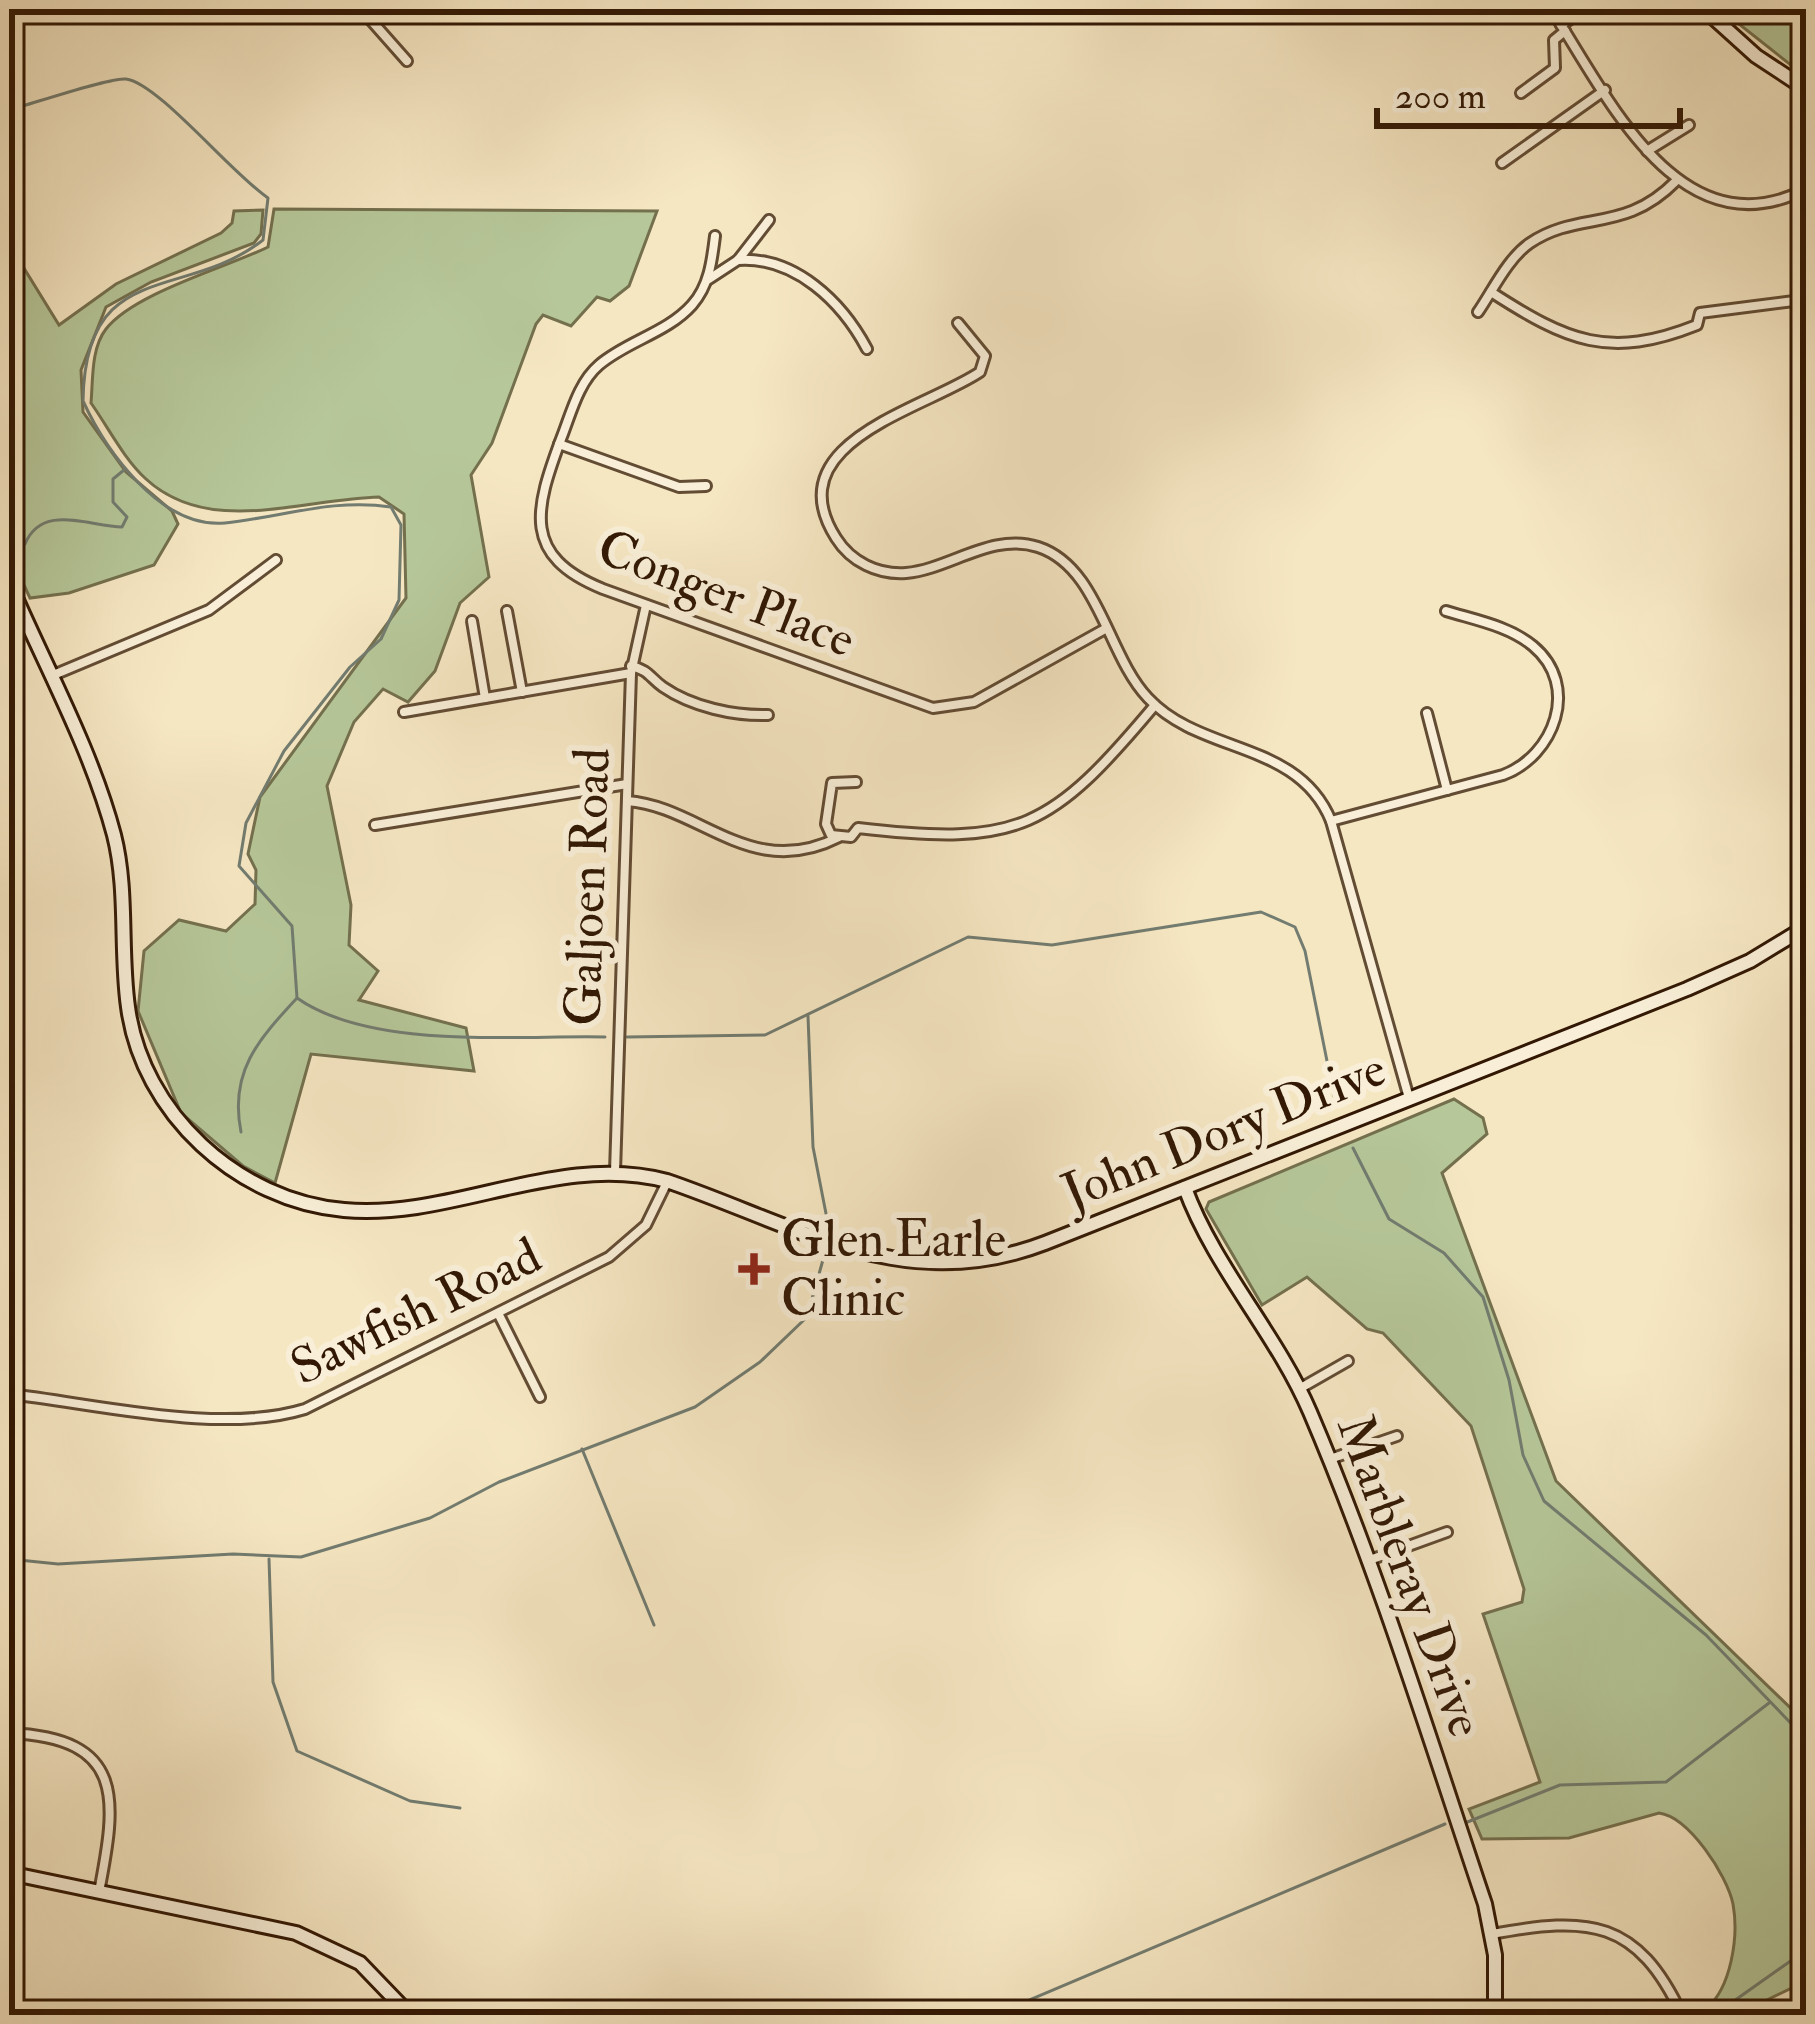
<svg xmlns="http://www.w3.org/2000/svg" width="1815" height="2024" viewBox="0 0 1815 2024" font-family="'IM FELL Double Pica',serif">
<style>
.green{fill:#b6c799;stroke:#74704e;stroke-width:3}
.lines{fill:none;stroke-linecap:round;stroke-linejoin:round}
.stream{stroke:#727c70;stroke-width:3}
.street-casing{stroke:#634c34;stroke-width:14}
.secondary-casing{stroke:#321804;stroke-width:18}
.street{stroke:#f9efd8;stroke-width:8}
.secondary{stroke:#f9efd8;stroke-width:12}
.poi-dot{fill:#8f2418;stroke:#f9efd8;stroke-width:4.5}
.labels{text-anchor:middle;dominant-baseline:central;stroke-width:12;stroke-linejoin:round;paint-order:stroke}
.street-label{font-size:51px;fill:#321804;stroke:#f9efd8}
.poi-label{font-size:51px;fill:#321804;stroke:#f9efd8;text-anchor:start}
</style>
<rect width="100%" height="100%" fill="#f6e7c3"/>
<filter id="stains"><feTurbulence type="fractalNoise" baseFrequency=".00167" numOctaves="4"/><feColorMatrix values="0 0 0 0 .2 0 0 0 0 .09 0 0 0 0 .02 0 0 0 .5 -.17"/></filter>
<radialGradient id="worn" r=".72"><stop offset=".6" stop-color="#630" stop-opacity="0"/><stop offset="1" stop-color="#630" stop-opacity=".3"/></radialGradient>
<!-- green -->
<g class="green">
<path d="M1720,9H1806V77Z"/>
<path d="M274,209L657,211L629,286L610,301L597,297L571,326L543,315L536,324L492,443L471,475L489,577L460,603L435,671L408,702L383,689L354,722L327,786L351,905L349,945L378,971L359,1000L466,1028L474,1071L311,1054L275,1183L243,1166L181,1113L138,1011L144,951L179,920L226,931L255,904L256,870L248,854L260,797L406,598L404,514L379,497C302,499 209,537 146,479C124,459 108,427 91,403C93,380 91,348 106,329C134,293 225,268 268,247Z"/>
<path d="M263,210L261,234L254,243L151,282L106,307L81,370L83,412L126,472L172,511L178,524L154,565L69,593L30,598L9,553V228L14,252L59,325L116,284L221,233L232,223L234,211Z"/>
<path d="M1454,1099L1483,1118L1487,1134L1442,1173L1556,1481L1806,1723V1981L1736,2015H1706V2009C1731,1988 1739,1937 1733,1904C1727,1875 1689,1817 1659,1813L1569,1838L1482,1839L1469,1809L1540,1782L1483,1614L1522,1602L1524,1589L1471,1426L1383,1333L1367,1329L1307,1277L1262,1305L1206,1209L1209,1202Z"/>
</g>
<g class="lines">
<!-- stream -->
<g class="stream">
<path d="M9,110C32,104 110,77 126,79C158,83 231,173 268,198L263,240C184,302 85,257 83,401C106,451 161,529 225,523C282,517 333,498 391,507L401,525L399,600L381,639L350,667L284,751L246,823L239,866L292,926L297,998C371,1050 516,1035 605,1037"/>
<path d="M25,544C42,503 88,526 122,527L127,517L113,502V479L124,470"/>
<path d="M808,1016L813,1147L830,1234"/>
<path d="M627,1037L765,1035L968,937L1052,945L1261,912L1295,927L1305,951L1336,1106"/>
<path d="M241,1132C229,1072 258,1040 297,998"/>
<path d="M1353,1148L1389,1219L1444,1253L1483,1297L1509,1380L1523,1455L1544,1501L1706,1635L1806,1739"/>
<path d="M582,1449L654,1625"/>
<path d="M9,1559L58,1564L233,1554L301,1557L430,1518L499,1482L695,1407L760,1362L807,1317L826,1249"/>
<path d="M269,1559L273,1682L297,1751L410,1801L460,1808"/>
<path d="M1465,1823L1560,1785L1666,1782L1769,1703"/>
<path d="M1724,2008L1806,1950"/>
<path d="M994,2015L1445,1824"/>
</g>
<defs>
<g id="street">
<path d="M361,9L407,61"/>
<path d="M1551,9C1607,95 1679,254 1806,189"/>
<path d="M1561,25L1586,9"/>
<path d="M1521,93L1555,68L1554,40L1565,31"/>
<path d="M1647,151L1689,125"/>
<path d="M1502,163L1605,90"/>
<path d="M715,236C712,261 709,286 692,305C667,333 627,341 599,365C578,383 571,414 561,439C535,509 521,556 603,589L933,708L974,702L1105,629"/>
<path d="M738,260C795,256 842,302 867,349"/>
<path d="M709,279L738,260L769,220"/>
<path d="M1491,292C1567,341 1609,360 1697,325L1700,313L1802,300"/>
<path d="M1478,312C1493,290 1508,258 1530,243C1579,210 1624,234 1676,181"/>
<path d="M958,323L985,356L980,372C925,409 775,442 836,538C851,562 878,575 906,573C950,569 992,532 1038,547C1099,567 1107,655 1148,698C1201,755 1298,740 1331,821L1409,1098"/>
<path d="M559,444L679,487L706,486"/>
<path d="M507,611L522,692"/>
<path d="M472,621L485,698"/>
<path d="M631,666C649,670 650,678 663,687C692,707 734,716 768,715"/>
<path d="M51,676L209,610L276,560"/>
<path d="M404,712L631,673"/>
<path d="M1427,713L1447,790"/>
<path d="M856,782L832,783L826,824L831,835L851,837L858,828C1020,847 1051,829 1155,705"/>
<path d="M627,801C700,806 751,882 839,837"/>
<path d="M1331,821L1503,775C1554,756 1581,686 1533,646C1509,626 1475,620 1446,611"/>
<path d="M375,825L627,784"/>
<path d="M615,1172L631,673L646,605"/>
<path d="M498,1313L540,1397"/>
<path d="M1299,1389L1348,1361"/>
<path d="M9,1394C98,1404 220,1435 305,1409L609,1257L646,1225L667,1182"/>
<path d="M1330,1459L1397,1436"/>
<path d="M1367,1561L1447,1532"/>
<path d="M9,1733C126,1738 117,1799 99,1892"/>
<path d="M1492,1934C1589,1916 1637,1919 1682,2015"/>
</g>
<g id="secondary">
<path d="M1704,9L1756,56L1806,89"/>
<path d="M9,582C44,664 91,748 114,835C128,890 120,950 128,1007C142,1113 238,1201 344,1210C453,1220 558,1152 667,1181C799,1226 904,1297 1045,1243L1687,989L1750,961L1806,927"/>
<path d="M1185,1188C1215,1269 1276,1333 1310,1412C1378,1571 1430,1740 1485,1904L1495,1955V2015"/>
<path d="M9,1873L296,1933L360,1963L410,2015"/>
</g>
</defs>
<!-- street casing -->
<use href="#street" class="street-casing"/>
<!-- secondary casing -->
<use href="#secondary" class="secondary-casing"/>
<!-- street -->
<use href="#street" class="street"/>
<!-- secondary -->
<use href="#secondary" class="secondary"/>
</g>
<!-- markers -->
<path class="poi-dot" d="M748 1251h12v12h12v12h-12v12h-12v-12h-12v-12h12z"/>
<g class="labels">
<!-- street labels -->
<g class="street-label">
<text transform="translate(726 594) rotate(21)">Conger Place</text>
<text transform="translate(588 887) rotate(-88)">Galjoen Road</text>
<text transform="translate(1224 1131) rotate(-22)">John Dory Drive</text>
<text transform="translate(416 1312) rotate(-26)">Sawfish Road</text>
<text transform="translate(1410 1576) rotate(70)">Marbleray Drive</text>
</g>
<!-- poi labels -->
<g class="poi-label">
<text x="781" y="1240">Glen Earle<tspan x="781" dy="59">Clinic</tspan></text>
</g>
</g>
<!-- margin -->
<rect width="1815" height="2024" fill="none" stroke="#f6e7c3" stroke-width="48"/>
<rect x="12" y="12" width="1791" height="2000" fill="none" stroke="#321804" stroke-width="6"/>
<rect x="24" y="24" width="1767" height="1976" fill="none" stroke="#321804" stroke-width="3"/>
<!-- scale -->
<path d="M1377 108v18h303v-18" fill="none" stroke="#321804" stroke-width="6"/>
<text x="1395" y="108" font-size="36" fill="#321804" stroke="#f9efd8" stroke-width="9" paint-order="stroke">200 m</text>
<rect width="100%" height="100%" filter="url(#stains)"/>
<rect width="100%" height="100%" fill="url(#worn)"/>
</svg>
